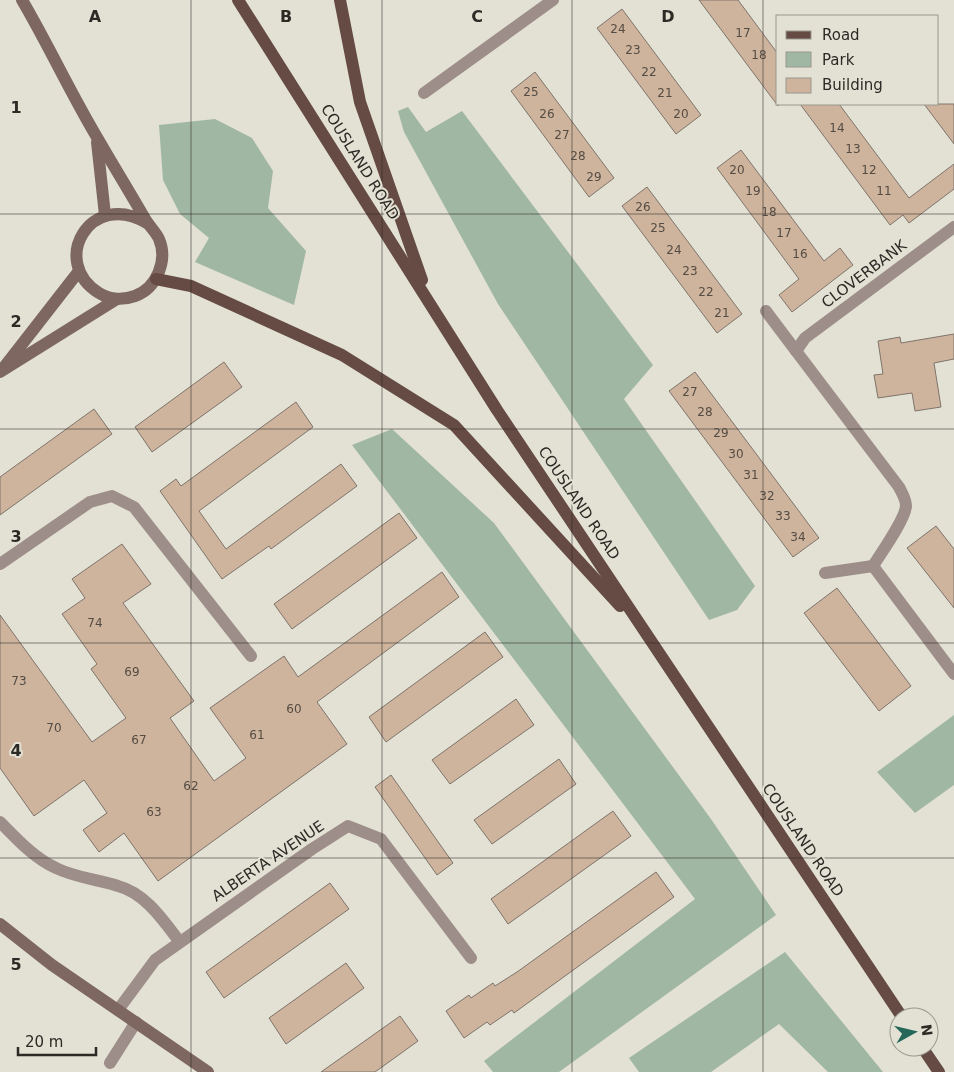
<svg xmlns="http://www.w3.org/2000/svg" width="954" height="1072" viewBox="0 0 954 1072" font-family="'DejaVu Sans',sans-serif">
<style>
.green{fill:#a0b7a3}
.building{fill:#ceb39d;stroke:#7e746c}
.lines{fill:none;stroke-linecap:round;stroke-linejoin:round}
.lane{stroke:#9d8e89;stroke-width:12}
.street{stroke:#9d8e89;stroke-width:12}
.secondary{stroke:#7d6760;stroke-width:12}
.primary{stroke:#654b43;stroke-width:12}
.grid{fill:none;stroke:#2b2a25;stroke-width:1;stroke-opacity:0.55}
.labels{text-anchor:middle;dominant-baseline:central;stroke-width:4;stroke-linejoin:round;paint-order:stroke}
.number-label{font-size:12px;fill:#544c43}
.street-label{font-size:15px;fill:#2b2a25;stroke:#e3e1d4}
.grid-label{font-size:16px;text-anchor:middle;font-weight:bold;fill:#2b2a25;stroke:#e3e1d4;stroke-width:4;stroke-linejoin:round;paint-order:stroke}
</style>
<rect width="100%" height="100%" fill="#e3e1d4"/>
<!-- green -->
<g class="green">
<path d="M408,107L426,132L462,111L653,365L624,399L755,586L737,610L709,620L498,304L404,132L398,111Z"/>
<path d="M215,119L252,138L273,171L268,208L306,251L294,305L195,262L209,238L180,214L163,180L159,125Z"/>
<path d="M392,429L494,523L711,819L776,915L559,1072H493L484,1061L695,899L352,445Z"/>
<path d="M954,715V785L915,813L877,772Z"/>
<path d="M785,952L883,1072H828L779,1024L711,1072H639L629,1058Z"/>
</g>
<!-- building -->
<g class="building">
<path d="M699,0H738L778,54V106Z"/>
<path d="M622,9L701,115L676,134L597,28Z"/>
<path d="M535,72L614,178L589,197L511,91Z"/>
<path d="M800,104H839L909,198L954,164V189L909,223L903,215L890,225Z"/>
<path d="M924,104H954V144Z"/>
<path d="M741,150L824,261L840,248L853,265L792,312L779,295L799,279L717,168Z"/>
<path d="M647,187L742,314L717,333L622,206Z"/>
<path d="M954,334V359L934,363L941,407L915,411L912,393L878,398L874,375L883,374L878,341L900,337L901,343Z"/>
<path d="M224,362L242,387L152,452L135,427Z"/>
<path d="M695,372L819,538L793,557L669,391Z"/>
<path d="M296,402L313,427L199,511L226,549L341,464L357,486L271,549L269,546L222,579L160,491L176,479L181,486Z"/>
<path d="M94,409L112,434L0,515V477Z"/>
<path d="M399,513L417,538L292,629L274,604Z"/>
<path d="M936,526L954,549V608L907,548Z"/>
<path d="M122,544L151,584L123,603L194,701L170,718L214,781L246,758L210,708L284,656L298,677L442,572L459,597L317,702L347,744L158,881L124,833L99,852L83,830L107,813L84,780L34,816L0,768V615L92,742L126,718L91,669L97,664L62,614L85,598L72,579Z"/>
<path d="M837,588L911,686L879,711L804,613Z"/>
<path d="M485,632L503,657L386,742L369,717Z"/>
<path d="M516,699L534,725L450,784L432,760Z"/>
<path d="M559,759L576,784L492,844L474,820Z"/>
<path d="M391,775L453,863L437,875L375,787Z"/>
<path d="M613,811L631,836L508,924L491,899Z"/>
<path d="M656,872L674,897L514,1013L512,1010L490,1025L487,1022L464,1038L446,1011L469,995L471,998L493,983L495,986L517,972Z"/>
<path d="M330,883L349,909L224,998L206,972Z"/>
<path d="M346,963L364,988L286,1044L269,1018Z"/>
<path d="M400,1016L418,1041L375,1072H321Z"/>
</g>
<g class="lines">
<!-- lane -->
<path class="lane" d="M110,1063L136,1022"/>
<!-- street -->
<g class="street">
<path d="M424,93L553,0"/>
<path d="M954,227L805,338L796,351L899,487C902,493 906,499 906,506C905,520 881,553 873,566L954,674"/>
<path d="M766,311L796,351"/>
<path d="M0,564L90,502L112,496L134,507L251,656"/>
<path d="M825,573L873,566"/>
<path d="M0,822C17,839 34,858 56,868C76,878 97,879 118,886C145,893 163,920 179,941"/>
<path d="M118,1010L155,960L312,849L348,826L381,839L471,958"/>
</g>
<!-- secondary -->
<g class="secondary">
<path d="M22,0C49,46 71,94 98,139C113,165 129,191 144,217C148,225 156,232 159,239C168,260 157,288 135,296C124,300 110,300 99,293C49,262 90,189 147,223"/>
<path d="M97,142L105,215"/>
<path d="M5,366L79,271"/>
<path d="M0,372L117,299"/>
<path d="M0,924L52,965L208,1072"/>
</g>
<!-- primary -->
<g class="primary">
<path d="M238,0L497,410L902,1017"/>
<path d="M340,0L360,102L422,280"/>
<path d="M156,279L191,286L342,355L454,425L620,606"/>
<path d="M922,1047L939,1072"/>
</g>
</g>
<!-- grid -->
<path class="grid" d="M191,0V1072M382,0V1072M572,0V1072M763,0V1072M0,214H954M0,429H954M0,643H954M0,858H954"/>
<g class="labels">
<!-- number labels -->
<g class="number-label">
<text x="618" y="29">24</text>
<text x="743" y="33">17</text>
<text x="633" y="50">23</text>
<text x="759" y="55">18</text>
<text x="649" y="72">22</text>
<text x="531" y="92">25</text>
<text x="665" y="93">21</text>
<text x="547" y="114">26</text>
<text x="681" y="114">20</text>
<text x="837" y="128">14</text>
<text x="562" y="135">27</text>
<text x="853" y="149">13</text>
<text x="578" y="156">28</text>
<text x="737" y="170">20</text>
<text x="869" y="170">12</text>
<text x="594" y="177">29</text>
<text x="753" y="191">19</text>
<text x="884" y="191">11</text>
<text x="643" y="207">26</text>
<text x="769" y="212">18</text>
<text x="658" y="228">25</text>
<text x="784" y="233">17</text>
<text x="674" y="250">24</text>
<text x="800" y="254">16</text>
<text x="690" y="271">23</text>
<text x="706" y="292">22</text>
<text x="722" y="313">21</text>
<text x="690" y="392">27</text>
<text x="705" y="412">28</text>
<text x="721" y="433">29</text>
<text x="736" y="454">30</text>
<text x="751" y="475">31</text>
<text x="767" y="496">32</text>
<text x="783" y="516">33</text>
<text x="798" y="537">34</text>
<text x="95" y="623">74</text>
<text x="132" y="672">69</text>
<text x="19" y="681">73</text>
<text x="294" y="709">60</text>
<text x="54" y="728">70</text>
<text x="257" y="735">61</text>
<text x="139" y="740">67</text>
<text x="191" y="786">62</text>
<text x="154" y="812">63</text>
</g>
<!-- street labels -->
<g class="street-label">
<text transform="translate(360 162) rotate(58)">COUSLAND ROAD</text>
<text transform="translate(864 274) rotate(-37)">CLOVERBANK</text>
<text transform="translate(579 503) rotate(56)">COUSLAND ROAD</text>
<text transform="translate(803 840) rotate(56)">COUSLAND ROAD</text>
<text transform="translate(268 861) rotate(-34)">ALBERTA AVENUE</text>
</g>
</g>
<g class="grid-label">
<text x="95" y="22">A</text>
<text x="286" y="22">B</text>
<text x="477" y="22">C</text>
<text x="668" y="22">D</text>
<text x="16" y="113">1</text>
<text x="16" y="327">2</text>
<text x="16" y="542">3</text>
<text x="16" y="756">4</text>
<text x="16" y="970">5</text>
</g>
<!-- legend -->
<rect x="776" y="15" width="162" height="90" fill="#e3e1d4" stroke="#99988e"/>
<rect x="786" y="31" width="25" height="8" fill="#654b43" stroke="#99988e"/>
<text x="822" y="40" font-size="15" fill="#2b2a25">Road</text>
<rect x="786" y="52" width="25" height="15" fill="#a0b7a3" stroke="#99988e"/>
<text x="822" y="65" font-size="15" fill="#2b2a25">Park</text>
<rect x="786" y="78" width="25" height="15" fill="#ceb39d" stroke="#99988e"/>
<text x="822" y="90" font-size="15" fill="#2b2a25">Building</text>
<!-- north arrow -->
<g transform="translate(914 1032) rotate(82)"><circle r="24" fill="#e3e1d4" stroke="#99988e"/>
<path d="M0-4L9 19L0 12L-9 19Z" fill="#256758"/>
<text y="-8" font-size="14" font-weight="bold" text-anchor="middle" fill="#2b2a25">N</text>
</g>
<!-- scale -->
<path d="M18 1047v8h78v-8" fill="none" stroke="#2b2a25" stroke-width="2.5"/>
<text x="25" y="1047" font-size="15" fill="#2b2a25" stroke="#e3e1d4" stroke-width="4" paint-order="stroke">20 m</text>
</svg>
